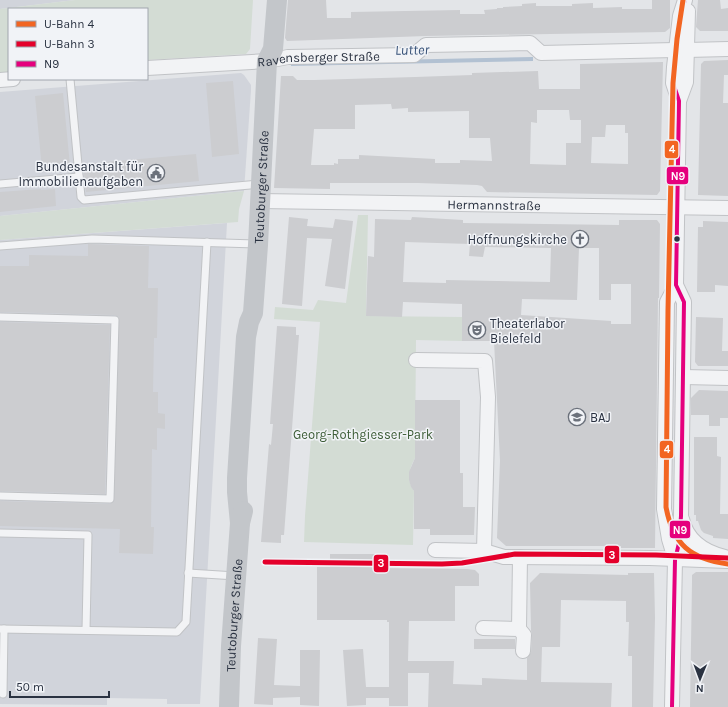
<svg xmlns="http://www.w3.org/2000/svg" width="728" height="707" viewBox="0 0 728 707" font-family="Karla,sans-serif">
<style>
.built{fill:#d1d4db}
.green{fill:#d3dcd4}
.water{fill:#b2c1d2}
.building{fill:#cccdd0;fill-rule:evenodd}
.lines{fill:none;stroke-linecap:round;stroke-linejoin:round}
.lane-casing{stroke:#c1c3c6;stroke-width:9}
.street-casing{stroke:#c1c3c6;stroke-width:16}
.lane{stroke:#f2f3f5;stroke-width:7}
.street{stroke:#f2f3f5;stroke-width:14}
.secondary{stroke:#c3c6ca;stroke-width:20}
.bus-1-casing{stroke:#f1f3f7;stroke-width:7}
.bus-1{stroke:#e5007d;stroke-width:4}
.metro-1-casing{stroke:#f1f3f7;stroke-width:8}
.metro-2-casing{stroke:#f1f3f7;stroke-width:8}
.metro-1{stroke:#f26522;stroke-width:5}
.metro-2{stroke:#e4002b;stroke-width:5}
.bus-dot{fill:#2a3241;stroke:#f1f3f7;stroke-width:1.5}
.labels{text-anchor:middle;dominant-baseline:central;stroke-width:3;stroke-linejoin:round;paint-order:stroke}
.street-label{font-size:13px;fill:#2a3241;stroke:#f1f3f7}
.poi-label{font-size:13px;fill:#2a3241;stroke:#f1f3f7;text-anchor:end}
.park-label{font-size:13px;fill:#3d5d37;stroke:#f1f3f7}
.water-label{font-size:14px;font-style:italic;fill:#344f75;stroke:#f1f3f7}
.line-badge{stroke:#f1f3f7;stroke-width:1.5}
.badge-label{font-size:11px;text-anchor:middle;font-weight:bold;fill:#fff}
</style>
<rect width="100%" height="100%" fill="#e3e5e8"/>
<!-- built -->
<g class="built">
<path d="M0,0H75L0,9Z"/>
<path d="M241,73L244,75L251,85V90L244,191L0,216V92Z"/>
<path d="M227,223L200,704H167V699L107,698V705L0,704V240Z"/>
</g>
<!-- green -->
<g class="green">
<path d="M75,0H253L250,49L246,54L147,60V9H9V75L0,76V9Z"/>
<path d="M244,191L239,209L238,222L0,240V216Z"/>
<path d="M358,215H368L366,316L462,317V341L416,340L415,458C409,469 406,480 414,491L413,545L304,542L305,516L320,322L274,319L275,307L313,310L318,300L346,303Z"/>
</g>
<!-- water -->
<path class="water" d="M533,57V61L291,66V62Z"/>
<!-- building -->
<g class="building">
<path d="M288,0H326L327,18H351V12L460,10V14H485L484,10L497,9V8H503V7L522,6V4L536,3V6H572V4L593,3V8L622,7V9H652V0H670V28L665,32L426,36L287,41L285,38Z"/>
<path d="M698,0H720L721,9L728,8V31H700L696,27Z"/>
<path d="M728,60V75H724L723,103H728V196L698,195L701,64L704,61Z"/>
<path d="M663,62L660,191L657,195L487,192L482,186L477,185L418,183H330V189L274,188L281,76H293L297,80H314L415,77L472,75V73L538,71L539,89H580V64ZM391,104L392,109L408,108V112L469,111V138H490L492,161L460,160V163H435V159L359,155V159H338V164L334,163V165H311L314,129H355V105ZM537,110H569L570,120H581V143H566V165L530,164L531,122L537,123ZM606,125H625V133H628V164L591,163L592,137H605Z"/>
<path d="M233,81L239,154L212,157L206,83Z"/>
<path d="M63,93L70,166L42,169L35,96Z"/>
<path d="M196,154L199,181L86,192L83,164Z"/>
<path d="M41,189V190L55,189L56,206L0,212V192Z"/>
<path d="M289,217L308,219L307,226L333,228L335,219L353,221L345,289L325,286L332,239L307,238L302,306L282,304Z"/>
<path d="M412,217L463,220V223L619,225V220H657L660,224L659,298H658L655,548H621V546H506L497,538L500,461L494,341H462V304L403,302L402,317L366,316L368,256L374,257L375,219L411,220ZM405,242L470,244L469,256L483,257L485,247L551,248L550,282L446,280V283L403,282ZM579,248H599V300H611V284H631V324H611V321L521,315L522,299L577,300Z"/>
<path d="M703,221L728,222V286L715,285V292H697L698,227H703Z"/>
<path d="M88,244L149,246L148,288H158L157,338H154L153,392H158V413L165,414V429L157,428V450L152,449L151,527H154L153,554L119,553L120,529L0,526V501L110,504L114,501L119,317L115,315L0,312V266H29V255L88,256Z"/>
<path d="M696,317L723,318L722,351H728V366H698L695,362Z"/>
<path d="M0,322L110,325L105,494L0,491Z"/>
<path d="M277,326L296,327V335H299L284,535H281V543L261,542L269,444L271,445L273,424H270Z"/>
<path d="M699,390L728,391V418H720V426H709V415H691V398Z"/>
<path d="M415,400H460V473H463V507H475L474,535H430V529H414V491L411,487L409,480V472L415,458Z"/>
<path d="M694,437H717V456L721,457L720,514H728V539L713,538V536L704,533L701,530L698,521H696V515H694Z"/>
<path d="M330,554H377V568L467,569L475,570L479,574V586H455V621H409L408,661H454L453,684L482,685V678L527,680V658L531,652L532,636L531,630L530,583L540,573L628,575V573H654L655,618L653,707H632V656H628L629,622H626V601L561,600L560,647H542L541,682L612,683L611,707H428L429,673H408V706H389V698H366V705L347,706L343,650L363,649L366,687H389V622H387V620H317V567H330Z"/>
<path d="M696,572H728V707H690L692,582V575Z"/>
<path d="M258,638L277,639L274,685L300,686V650H320L319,706L300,705V697L273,698V705L254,704Z"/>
<rect x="474" y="639" width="41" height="10"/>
</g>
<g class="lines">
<defs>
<g id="lane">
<path d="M70,79L81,197L84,200L260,184"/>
<path d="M0,184L79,177"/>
<path d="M0,246L92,239L256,244"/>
<path d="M0,317L115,320L110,499L0,496"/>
<path d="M0,533L88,535L86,630"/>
<path d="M188,573L236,576"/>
<path d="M0,629L177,632L186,622L207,242"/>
<path d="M3,694L4,629"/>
</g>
<g id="street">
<path d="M687,50L728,49"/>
<path id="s1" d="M147,68L267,61L288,57L414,55L426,45L530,43L541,53L675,50"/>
<path d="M0,80L13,79"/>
<path d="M679,101L686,82L688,11"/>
<path id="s2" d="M260,201L728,208"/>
<path d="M416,360L485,361L488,397L484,551"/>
<path d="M684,377L728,378"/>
<path d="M682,519C687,541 704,552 725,557"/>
<path d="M435,550L484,551L504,557L650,558L728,561"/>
<path d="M675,559L669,539L664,509L667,302L676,285"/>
<path d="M483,628L519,629L524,635L523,651"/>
<path d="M519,629L520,557"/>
<path d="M672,707L675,560L679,543L681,516L684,302L676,285L679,101L673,83L674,67L680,16L685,0"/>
</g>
</defs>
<!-- lane casing -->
<use href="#lane" class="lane-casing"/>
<!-- street casing -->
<use href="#street" class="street-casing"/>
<!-- lane -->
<use href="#lane" class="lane"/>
<!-- street -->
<use href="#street" class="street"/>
<!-- secondary -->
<g class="secondary">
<path id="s3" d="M240,523L237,492V478L246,337L249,322L253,313L258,245L267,61L273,49L277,0"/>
<path id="s4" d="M229,707L231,646L240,523L243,511"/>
</g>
<defs>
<path id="bus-1" d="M672,707L675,560L679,543L681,516L684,302L676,285L679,101L673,83L680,16L685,0"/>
</defs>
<!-- bus-1 casing -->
<use href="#bus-1" class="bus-1-casing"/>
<!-- bus-1 -->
<use href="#bus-1" class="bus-1"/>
<defs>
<path id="metro-1" d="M683,0L677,39L673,83L668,310L666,507C673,545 691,559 728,564"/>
<path id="metro-2" d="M265,562L442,564L462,563L515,554L656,555L728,558"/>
</defs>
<!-- metro-1 casing -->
<use href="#metro-1" class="metro-1-casing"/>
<!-- metro-2 casing -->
<use href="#metro-2" class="metro-2-casing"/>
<!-- metro-1 -->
<use href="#metro-1" class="metro-1"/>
<!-- metro-2 -->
<use href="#metro-2" class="metro-2"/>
</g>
<!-- icons -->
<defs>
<symbol id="civic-ring" viewBox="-11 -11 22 22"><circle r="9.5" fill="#f1f3f7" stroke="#6b717b" stroke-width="1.5"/><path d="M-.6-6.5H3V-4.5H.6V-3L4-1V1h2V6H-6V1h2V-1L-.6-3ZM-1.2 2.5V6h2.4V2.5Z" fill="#6b717b"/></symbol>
<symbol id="church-ring" viewBox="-11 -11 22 22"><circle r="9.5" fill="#f1f3f7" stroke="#6b717b" stroke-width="1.5"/><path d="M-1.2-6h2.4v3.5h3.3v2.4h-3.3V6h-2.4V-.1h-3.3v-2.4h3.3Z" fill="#6b717b"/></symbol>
<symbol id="theatre-ring" viewBox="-11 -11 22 22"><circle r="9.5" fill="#f1f3f7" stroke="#6b717b" stroke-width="1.5"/><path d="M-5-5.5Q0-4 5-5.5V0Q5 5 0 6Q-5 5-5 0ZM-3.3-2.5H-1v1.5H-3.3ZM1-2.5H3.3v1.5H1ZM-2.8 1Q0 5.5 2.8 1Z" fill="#6b717b"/></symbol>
<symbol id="university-ring" viewBox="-11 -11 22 22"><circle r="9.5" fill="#f1f3f7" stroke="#6b717b" stroke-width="1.5"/><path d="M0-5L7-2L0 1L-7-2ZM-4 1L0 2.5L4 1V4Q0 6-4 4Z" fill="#6b717b"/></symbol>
</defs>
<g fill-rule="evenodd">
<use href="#civic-ring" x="146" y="163" width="20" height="20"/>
<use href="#church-ring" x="570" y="229" width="20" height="20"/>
<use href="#theatre-ring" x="467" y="320" width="20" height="20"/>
<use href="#university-ring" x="567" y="407" width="20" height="20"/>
</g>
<!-- markers -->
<circle class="bus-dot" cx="677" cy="239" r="3.5"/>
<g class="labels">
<!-- street labels -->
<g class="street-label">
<text stroke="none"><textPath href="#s1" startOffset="172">Ravensberger Straße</textPath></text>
<text stroke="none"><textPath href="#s3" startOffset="338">Teutoburger Straße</textPath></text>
<text stroke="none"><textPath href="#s2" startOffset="234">Hermannstraße</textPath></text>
<text stroke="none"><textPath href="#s4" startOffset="92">Teutoburger Straße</textPath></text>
</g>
<!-- poi labels -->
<g class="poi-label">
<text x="143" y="166">Bundesanstalt für<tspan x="143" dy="15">Immobilienaufgaben</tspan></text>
<text x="567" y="239">Hoffnungskirche</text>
<text x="490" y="323" text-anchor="start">Theaterlabor<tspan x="490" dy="15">Bielefeld</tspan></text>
<text x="590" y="417" text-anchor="start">BAJ</text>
</g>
<!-- park labels -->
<g class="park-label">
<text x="363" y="434">Georg-Rothgiesser-Park</text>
</g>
<!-- water labels -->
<g class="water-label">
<text transform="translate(412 50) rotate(-1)">Lutter</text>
</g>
</g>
<g class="line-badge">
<rect x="664" y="140" width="15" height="19" rx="4" fill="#f26522"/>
<rect x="666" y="166" width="23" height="19" rx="4" fill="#e5007d"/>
<rect x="659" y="440" width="15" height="19" rx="4" fill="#f26522"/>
<rect x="669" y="520" width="22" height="19" rx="4" fill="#e5007d"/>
<rect x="604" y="545" width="16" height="19" rx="4" fill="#e4002b"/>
<rect x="373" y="554" width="16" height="19" rx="4" fill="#e4002b"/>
</g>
<g class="badge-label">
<text x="672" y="153">4</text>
<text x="678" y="180">N9</text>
<text x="667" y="453">4</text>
<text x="680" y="534">N9</text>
<text x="612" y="559">3</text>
<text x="381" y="567">3</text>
</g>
<!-- legend -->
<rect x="8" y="8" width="140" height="72" fill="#f1f3f7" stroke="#a1a6ae"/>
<rect x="16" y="21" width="20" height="6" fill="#f26522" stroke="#a1a6ae"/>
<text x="44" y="28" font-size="12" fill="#2a3241">U-Bahn 4</text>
<rect x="16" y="41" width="20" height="6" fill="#e4002b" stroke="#a1a6ae"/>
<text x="44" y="48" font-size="12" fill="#2a3241">U-Bahn 3</text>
<rect x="16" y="61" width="20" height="6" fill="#e5007d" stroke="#a1a6ae"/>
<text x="44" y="68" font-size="12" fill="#2a3241">N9</text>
<!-- north arrow -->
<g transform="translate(700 679) rotate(181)" stroke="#f1f3f7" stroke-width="3" paint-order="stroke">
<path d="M0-3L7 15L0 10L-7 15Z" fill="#2a3241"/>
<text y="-6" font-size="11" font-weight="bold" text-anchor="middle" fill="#2a3241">N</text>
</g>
<!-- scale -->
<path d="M10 691v6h99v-6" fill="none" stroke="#2a3241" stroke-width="2"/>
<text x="16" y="691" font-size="12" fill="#2a3241" stroke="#f1f3f7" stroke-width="3" paint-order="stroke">50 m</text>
</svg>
